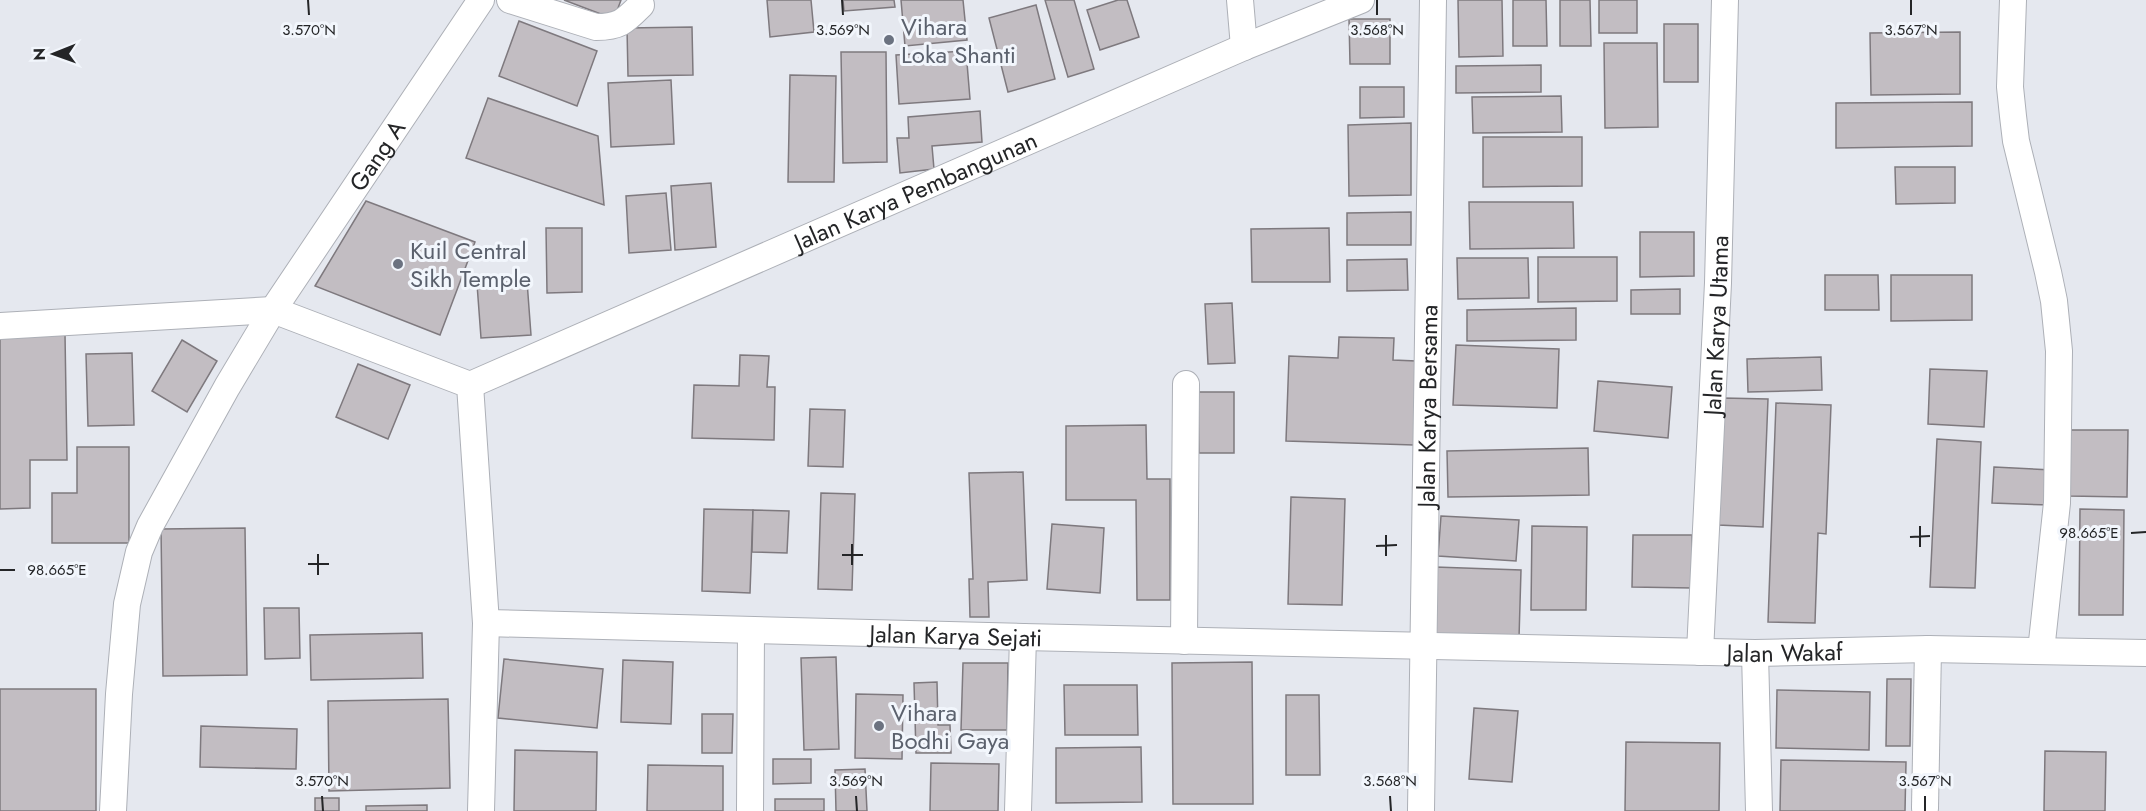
<svg xmlns="http://www.w3.org/2000/svg" width="2146" height="811" viewBox="0 0 2146 811" font-family="Jost,sans-serif">
<style>
.building{fill:#c2bdc2;stroke:#7e797e;stroke-width:1.5}
.lines{fill:none;stroke-linecap:round;stroke-linejoin:round}
.minor-casing{stroke:#adb0b7;stroke-width:28}
.minor{stroke:#fff;stroke-width:26}
.ticks{fill:none;stroke:#242527;stroke-width:2}
.worship-dot{fill:#6b7280;stroke:#f2f6fc;stroke-width:2}
.labels{text-anchor:middle;dominant-baseline:central;stroke-width:6;stroke-linejoin:round;paint-order:stroke}
.worship-label{font-size:24px;fill:#5b616d;stroke:#f2f6fc;text-anchor:start}
.street-label{font-size:24px;fill:#242527;stroke:#f2f6fc}
.ticks-label{font-size:15px;text-anchor:middle;fill:#242527;stroke:#f2f6fc;stroke-width:6;stroke-linejoin:round;paint-order:stroke}
</style>
<rect width="100%" height="100%" fill="#e5e8ef"/>
<!-- building -->
<g class="building">
<path d="M564,0H621L614,19Z"/>
<path d="M767,0H811L814,32L770,37Z"/>
<path d="M843,0H894L895,7L844,11Z"/>
<path d="M901,0H963L967,40L905,46Z"/>
<path d="M1045,0H1074L1094,69L1068,77Z"/>
<path d="M1118,0H1127L1139,37L1100,50L1087,10Z"/>
<path d="M1458,0H1502L1503,56L1459,57Z"/>
<path d="M1513,0H1546L1547,46H1513Z"/>
<path d="M1560,0H1590L1591,46H1560Z"/>
<rect x="1599" y="0" width="38" height="33"/>
<path d="M1036,5L1055,79L1008,92L989,18Z"/>
<path d="M1349,19H1390V64H1350Z"/>
<path d="M519,21L597,51L577,106L499,76Z"/>
<rect x="1664" y="24" width="34" height="58"/>
<path d="M692,27L693,75L628,76L627,28Z"/>
<path d="M1960,32V94L1871,95L1870,33Z"/>
<path d="M1604,43H1657L1658,127L1605,128Z"/>
<path d="M966,51L970,99L899,104L896,55Z"/>
<path d="M841,52H886L887,162L843,163Z"/>
<path d="M1541,65V92L1456,93V66Z"/>
<path d="M790,75L836,76L834,182H788Z"/>
<path d="M671,80L674,144L611,147L608,83Z"/>
<path d="M1360,87H1404V117L1360,118Z"/>
<path d="M1561,96L1562,132L1473,133L1472,97Z"/>
<path d="M488,98L598,136L604,205L466,158Z"/>
<path d="M1972,102V146L1836,148V103Z"/>
<path d="M980,111L982,142L932,146L934,169L900,173L897,138H909L908,117Z"/>
<path d="M1411,123V195L1349,196L1348,125Z"/>
<path d="M1483,137H1582V186L1483,187Z"/>
<path d="M1895,167H1955V203L1896,204Z"/>
<path d="M711,183L716,247L675,250L671,186Z"/>
<path d="M666,193L671,250L629,253L626,196Z"/>
<path d="M366,201L475,242L440,335L315,286Z"/>
<path d="M1469,202H1573L1574,248L1470,249Z"/>
<path d="M1411,212V245H1347V213Z"/>
<path d="M546,228H582V292L547,293Z"/>
<path d="M1329,228L1330,282H1252L1251,229Z"/>
<path d="M1640,232H1694V276L1640,277Z"/>
<path d="M1538,257H1617V301L1538,302Z"/>
<path d="M1457,258H1528L1529,298L1458,299Z"/>
<path d="M1407,259L1408,290L1347,291V260Z"/>
<path d="M1825,275H1878L1879,310H1825Z"/>
<path d="M1891,275H1972V320L1891,321Z"/>
<path d="M527,281L531,335L481,338L477,284Z"/>
<path d="M1680,289V314H1631V290Z"/>
<path d="M1232,303L1235,363L1208,364L1205,304Z"/>
<path d="M1576,308V340L1467,341V310Z"/>
<path d="M65,334L67,460H30V508L0,509V336Z"/>
<path d="M1339,337L1394,338L1393,360L1416,361L1414,445L1286,441L1289,356L1338,358Z"/>
<path d="M182,340L217,361L187,412L152,391Z"/>
<path d="M1456,345L1559,349L1557,408L1453,405Z"/>
<path d="M132,353L134,425L88,426L86,354Z"/>
<path d="M740,355L769,356L767,387H775L774,440L692,438L694,385L739,386Z"/>
<path d="M1821,357L1822,390L1748,392L1747,359Z"/>
<path d="M358,364L410,385L388,439L336,417Z"/>
<path d="M1930,369L1987,371L1984,427L1928,424Z"/>
<path d="M1598,381L1672,387L1668,438L1594,431Z"/>
<path d="M1198,392H1234V453H1199Z"/>
<path d="M1723,398L1768,399L1763,527L1718,525Z"/>
<path d="M1776,403L1831,405L1826,534L1818,533L1815,623L1768,622Z"/>
<path d="M810,409L845,410L843,467L808,466Z"/>
<path d="M1146,425L1147,479H1170V600H1137L1136,500H1066V426Z"/>
<path d="M2069,430H2128L2127,497L2069,496Z"/>
<path d="M1937,439L1981,442L1975,588L1930,587Z"/>
<path d="M77,447H129V543H52V493H77Z"/>
<path d="M1588,448L1589,495L1448,497L1447,451Z"/>
<path d="M1994,467L2052,470L2050,505L1992,503Z"/>
<path d="M1023,472L1027,580L988,582L989,617H970L969,579H973L969,473Z"/>
<path d="M821,493L855,494L852,590L818,589Z"/>
<path d="M1291,497L1345,499L1342,605L1288,604Z"/>
<path d="M704,509L753,510L750,593L702,591Z"/>
<path d="M2080,509L2124,510L2123,615H2079Z"/>
<path d="M753,510L789,511L787,553L752,552Z"/>
<path d="M1441,516L1519,520L1516,561L1438,556Z"/>
<path d="M1052,524L1104,528L1100,593L1047,589Z"/>
<path d="M1532,526L1587,527L1586,610H1531Z"/>
<path d="M245,528L247,675L163,676L161,529Z"/>
<path d="M1633,535H1692V588L1632,587Z"/>
<path d="M1435,567L1521,570L1519,638L1433,636Z"/>
<path d="M264,608H299L300,658L265,659Z"/>
<path d="M422,633L423,678L311,680L310,635Z"/>
<path d="M836,657L839,749L804,750L801,658Z"/>
<path d="M504,659L603,669L597,728L498,718Z"/>
<path d="M623,660L673,662L671,724L621,722Z"/>
<path d="M1252,662L1253,804H1173L1172,663Z"/>
<path d="M963,663H1008L1007,730H961Z"/>
<path d="M1887,679H1911L1910,746H1886Z"/>
<path d="M937,682L938,725H950L951,753H916L914,683Z"/>
<path d="M1064,685H1137L1138,735H1065Z"/>
<rect x="0" y="689" width="96" height="122"/>
<path d="M1777,690L1870,692L1869,750L1776,748Z"/>
<path d="M856,694L903,695L902,759L855,758Z"/>
<path d="M1286,695H1319L1320,775H1286Z"/>
<path d="M448,699L450,788L329,791L328,701Z"/>
<path d="M1474,708L1518,711L1512,782L1469,779Z"/>
<path d="M702,714H733L732,753H702Z"/>
<path d="M201,726L297,729L296,769L200,767Z"/>
<path d="M1626,742L1720,743L1719,811H1625Z"/>
<path d="M1141,747L1142,802L1056,803V748Z"/>
<path d="M515,750L597,752L596,811H514Z"/>
<path d="M2045,751L2106,752L2105,811H2044Z"/>
<path d="M773,759H811V783L773,784Z"/>
<path d="M1781,760L1906,762L1905,811H1780Z"/>
<path d="M931,763L999,764L998,811H930Z"/>
<path d="M648,765L723,766V811H647Z"/>
<path d="M865,769L867,811H836L835,770Z"/>
<rect x="315" y="798" width="24" height="13"/>
<rect x="775" y="799" width="49" height="12"/>
<path d="M427,805V811H366V806Z"/>
</g>
<g class="lines">
<defs>
<g id="minor">
<path d="M510,0L596,27C620,27 625,21 641,5"/>
<path d="M1240,0L1244,47"/>
<path d="M2013,0L2010,87L2013,116L2016,141L2048,272L2054,301L2059,351L2057,503L2041,651"/>
<path d="M0,326L273,310L470,385L486,623L481,811"/>
<path id="s1" d="M470,385L1244,47L1361,0"/>
<path id="s2" d="M486,623L1023,637L1755,653L1928,649L2146,653"/>
<path d="M1184,641L1186,384"/>
<path id="s3" d="M1700,652L1718,283L1725,0"/>
<path d="M1755,653L1759,811"/>
<path d="M1925,808L1928,649"/>
<path id="s4" d="M113,811L119,694L127,604L139,552L150,526L227,387L273,310L481,0"/>
<path d="M750,811L751,630"/>
<path d="M1018,811L1023,637"/>
<path id="s5" d="M1421,811L1433,0"/>
</g>
</defs>
<!-- minor casing -->
<use href="#minor" class="minor-casing"/>
<!-- minor -->
<use href="#minor" class="minor"/>
</g>
<!-- ticks -->
<path class="ticks" d="M308,0L309,15M842,0L843,15M1377,0V15M1911,0V15M1920,526V547M2131,533L2146,532M1386,535V556M1910,537L1930,536M852,544V565M1376,546L1397,545M318,554V575M842,555H863M308,564H329M0,570H15M322,796L323,811M856,796L857,811M1390,796L1391,811M1925,796V811"/>
<!-- markers -->
<g class="worship-dot">
<circle cx="889" cy="40" r="6"/>
<circle cx="398" cy="264" r="6"/>
<circle cx="879" cy="726" r="6"/>
</g>
<g class="labels">
<!-- worship labels -->
<g class="worship-label">
<text x="901" y="26">Vihara<tspan x="901" dy="28">Loka Shanti</tspan></text>
<text x="410" y="250">Kuil Central<tspan x="410" dy="28">Sikh Temple</tspan></text>
<text x="891" y="712">Vihara<tspan x="891" dy="28">Bodhi Gaya</tspan></text>
</g>
<!-- street labels -->
<g class="street-label">
<text stroke="none"><textPath href="#s4" startOffset="724">Gang A</textPath></text>
<text stroke="none"><textPath href="#s1" startOffset="486">Jalan Karya Pembangunan</textPath></text>
<text stroke="none"><textPath href="#s3" startOffset="327">Jalan Karya Utama</textPath></text>
<text stroke="none"><textPath href="#s5" startOffset="405">Jalan Karya Bersama</textPath></text>
<text stroke="none"><textPath href="#s2" startOffset="470">Jalan Karya Sejati</textPath></text>
<text stroke="none"><textPath href="#s2" startOffset="1299">Jalan Wakaf</textPath></text>
</g>
</g>
<g class="ticks-label">
<text x="309" y="35">3.570°N</text>
<text x="843" y="35">3.569°N</text>
<text x="1377" y="35">3.568°N</text>
<text x="1911" y="35">3.567°N</text>
<text x="2089" y="538">98.665°E</text>
<text x="57" y="575">98.665°E</text>
<text x="322" y="786">3.570°N</text>
<text x="856" y="786">3.569°N</text>
<text x="1390" y="786">3.568°N</text>
<text x="1925" y="786">3.567°N</text>
</g>
<!-- north arrow -->
<g transform="translate(54 54) rotate(269)" stroke="#f2f6fc" stroke-width="4.5" paint-order="stroke">
<path d="M0-4.5L10 22L0 15L-10 22Z" fill="#242527"/>
<text y="-9" font-size="16" font-weight="bold" text-anchor="middle" fill="#242527">N</text>
</g>
</svg>
